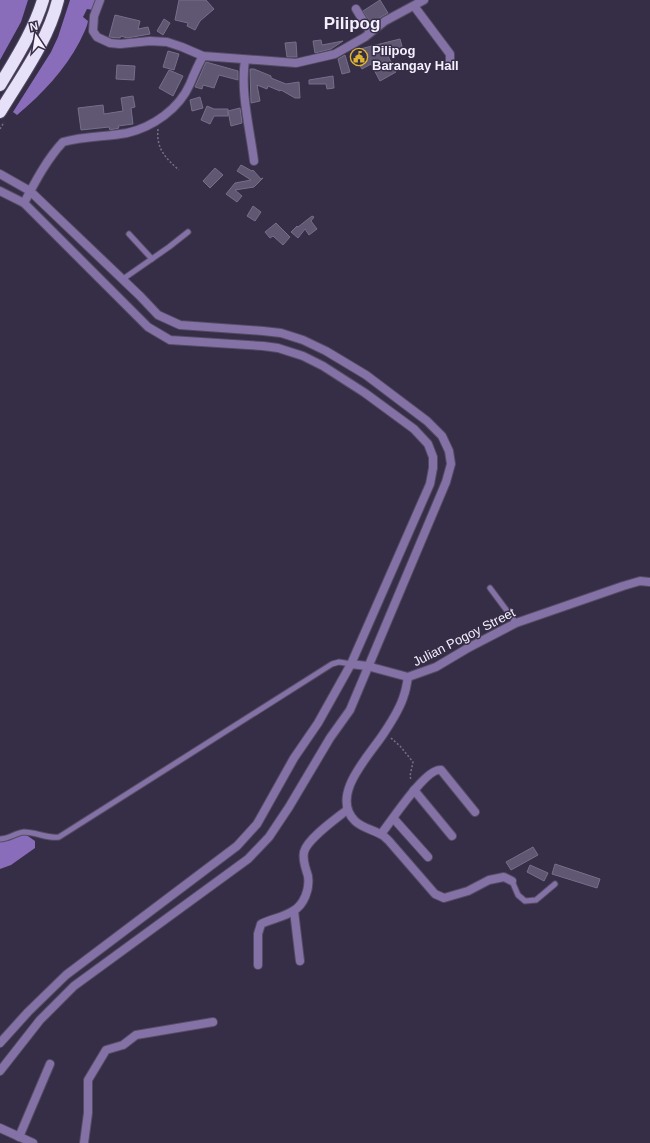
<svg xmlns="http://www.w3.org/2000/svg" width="650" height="1143" viewBox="0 0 650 1143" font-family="Arial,sans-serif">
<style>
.water{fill:#896dba}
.building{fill:#605773;stroke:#776e8a}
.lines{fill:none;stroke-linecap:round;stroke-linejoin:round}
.lane-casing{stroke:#544c63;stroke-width:7}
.street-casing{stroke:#544c63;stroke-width:10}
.highway-casing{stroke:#544c63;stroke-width:14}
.path{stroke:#777085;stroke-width:1.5;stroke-dasharray:2 2;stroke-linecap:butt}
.lane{stroke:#8472a6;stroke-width:5}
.street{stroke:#8472a6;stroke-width:8}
.highway{stroke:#e7e0f9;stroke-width:12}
.labels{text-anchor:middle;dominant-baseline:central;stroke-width:3;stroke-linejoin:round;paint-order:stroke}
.poi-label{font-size:13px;font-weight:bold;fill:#f3effd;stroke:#362d46;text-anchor:start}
.street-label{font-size:13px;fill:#f3effd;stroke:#362d46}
.district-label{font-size:17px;font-weight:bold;fill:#f3effd;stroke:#362d46}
</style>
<rect width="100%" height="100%" fill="#362d46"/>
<!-- water -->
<g class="water">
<path d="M0,0H28L21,22L0,60Z"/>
<path d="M70,0H97L93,10L87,9L83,17L88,21C87,28 83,34 80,41C64,71 43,93 17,115L13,112L51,52L58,37Z"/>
<path d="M25,834L35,841V848L11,865L0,869V841L18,835Z"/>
</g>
<!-- building -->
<g class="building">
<path d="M179,0H206L214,9L200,21L195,30L187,26L188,23L175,20Z"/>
<path d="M380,0L388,13L371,23L363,11Z"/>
<path d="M115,15L140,21L138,29L148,27L150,34L127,38L121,36L120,38L109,37Z"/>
<path d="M164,19L170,23L163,35L157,31Z"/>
<path d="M400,39L403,50L387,54L396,72L380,81L371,64L362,69L352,51Z"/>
<path d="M321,40L322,45L343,41L331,49L315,53L313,41Z"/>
<path d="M296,42L297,57H287L285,43Z"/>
<path d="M168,51L179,54L174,70L163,67Z"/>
<path d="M345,55L350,72L342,74L338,59Z"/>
<path d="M206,62L238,71V80L219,75L214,88L203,85L202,89L195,87Z"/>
<path d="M117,65L135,66L134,80L116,79Z"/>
<path d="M250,69H254L271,76V78L286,84L299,82L300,98H295L281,90L280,91L268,86L267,89L257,85L260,101L251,103Z"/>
<path d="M169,70L183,76L173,96L159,88Z"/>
<path d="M333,76L334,88L327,89L326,84H309V80Z"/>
<path d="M133,96L135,107L131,108L133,124L118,126L119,128L110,130L109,127L81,130L78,108L103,105L104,114L123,111L121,98Z"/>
<path d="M200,97L203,108L192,111L190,100Z"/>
<path d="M207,106L214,109H228V116H214L210,124L201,120Z"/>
<path d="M240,108L242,123L231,126L228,111Z"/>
<path d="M241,165L252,171L253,170L261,179L263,178L254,187L235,190L242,196L237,202L226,194L235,183L251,180L237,171Z"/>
<path d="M215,168L223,175L210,188L203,181Z"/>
<path d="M253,206L261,212L255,221L247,216Z"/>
<path d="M312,216L314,217L311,221L317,229L309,235L305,229L298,238L291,232L297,226L298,227Z"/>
<path d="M276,223L290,237L283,245L273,236L270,238L265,232Z"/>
<path d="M533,847L538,855L511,870L506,862Z"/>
<path d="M555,864L600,879L597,888L552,874Z"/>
<path d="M530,865L548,873L544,881L527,872Z"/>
</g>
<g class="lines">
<defs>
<g id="lane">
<path d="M129,234L152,259"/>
<path d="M123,279L169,247L188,232"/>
<path d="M490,588L516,623"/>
<path d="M0,839C9,839 15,833 24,832C36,832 48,839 59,837L332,664L339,662L351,664"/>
<path d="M512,881L518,895L525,901L536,900L555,884"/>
</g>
<g id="street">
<path d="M100,0L94,16L93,31L97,37L110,43L120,44L150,41L167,42L182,47L203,56L296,63L335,54L365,37L385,21L424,0"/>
<path d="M414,6L450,54V62"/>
<path d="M356,9L370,32"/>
<path d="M245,60C240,92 250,129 254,161"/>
<path d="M0,174L30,191L140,296L158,315L180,325L263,331L281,333L303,340L326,351L366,375L427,421L442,436L449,451L451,464L446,482L350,710L330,738L289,807L269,837L248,859L74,986L40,1020L0,1071"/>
<path d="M0,191L24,203L148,327L170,340L263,346L278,348L303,356L323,366L365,393L414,429L428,444L433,457V468L430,484L351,664L318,723L294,758L257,824L237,846L66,975L28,1012L0,1043"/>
<path d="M24,203C35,182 47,159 63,142C84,136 106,137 127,133C153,127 179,109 190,84C194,74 198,65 203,56"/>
<path d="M351,664L367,666L408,677"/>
<path d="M408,677C407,683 406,690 404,695C401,706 390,724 384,733C370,755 329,795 355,821C362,828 374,830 382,835C384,836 387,839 389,841L435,894L444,898L468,891L489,880L504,877L512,881"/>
<path d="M408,677L436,667L468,648L516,623L623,586L640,581L650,582"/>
<path d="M414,790L452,836"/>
<path d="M394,819L428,857"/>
<path d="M381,834C391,822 426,767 441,770L475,812"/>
<path d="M294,911L300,961"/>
<path d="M258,965V934L261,924C271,919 284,917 293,911C304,905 310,889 308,876C306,869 302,860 304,852C307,839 337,818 347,810"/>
<path d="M0,1128L33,1143"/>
<path d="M19,1137L50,1064"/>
<path d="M84,1143L88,1113V1080L106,1050L123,1045L136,1035L213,1022"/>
</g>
<g id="highway">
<path d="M0,85C16,58 34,30 43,0"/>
<path d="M0,112C21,77 48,41 58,0"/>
</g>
</defs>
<!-- lane casing -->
<use href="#lane" class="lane-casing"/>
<!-- street casing -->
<use href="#street" class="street-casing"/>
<!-- highway casing -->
<use href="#highway" class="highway-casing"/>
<!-- path -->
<g class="path">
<path d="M0,129L4,122"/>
<path d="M158,129C156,148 165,158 179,170"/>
<path d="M391,738L400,746L413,762L410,776L411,780"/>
</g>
<!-- lane -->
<use href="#lane" class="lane"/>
<!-- street -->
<use href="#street" class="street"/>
<!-- highway -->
<use href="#highway" class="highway"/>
</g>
<!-- icons -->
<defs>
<symbol id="civic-ring" viewBox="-11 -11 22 22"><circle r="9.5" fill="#362d46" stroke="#dcb233" stroke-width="1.5"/><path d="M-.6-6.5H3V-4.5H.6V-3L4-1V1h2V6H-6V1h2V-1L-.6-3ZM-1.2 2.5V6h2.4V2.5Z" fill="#dcb233"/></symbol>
</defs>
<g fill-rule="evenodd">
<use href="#civic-ring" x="349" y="47" width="20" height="20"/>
</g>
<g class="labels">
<!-- poi labels -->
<g class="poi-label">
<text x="372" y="50">Pilipog<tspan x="372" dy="15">Barangay Hall</tspan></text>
</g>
<!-- street labels -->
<g class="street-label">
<text transform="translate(464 637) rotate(-27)">Julian Pogoy Street</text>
</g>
<!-- district labels -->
<g class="district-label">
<text x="352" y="23">Pilipog</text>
</g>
</g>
<!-- north arrow -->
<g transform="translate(36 36) rotate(348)" stroke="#362d46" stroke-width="3" paint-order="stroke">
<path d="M0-3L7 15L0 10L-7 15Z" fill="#f3effd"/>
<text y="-6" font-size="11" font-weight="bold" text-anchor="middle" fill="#f3effd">N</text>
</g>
</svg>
